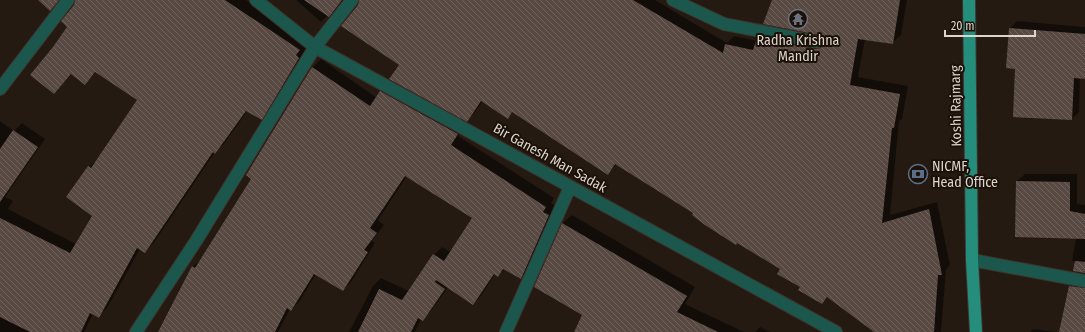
<svg xmlns="http://www.w3.org/2000/svg" width="1085" height="332" viewBox="0 0 1085 332" font-family="'Fira Sans Condensed',sans-serif">
<style>
.shadow{fill:#0007}
.building{fill:url(#building-back-hatch)}
.lines{fill:none;stroke-linecap:round;stroke-linejoin:round}
.street-casing{stroke:#3f342c;stroke-width:14}
.primary-casing{stroke:#3f342c;stroke-width:14}
.street{stroke:#1b574c;stroke-width:12}
.primary{stroke:#248d7b;stroke-width:12}
.labels{text-anchor:middle;dominant-baseline:central;stroke-width:4;stroke-linejoin:round;paint-order:stroke}
.poi-label{font-size:14px;fill:#ddd5cf;stroke:#1b1108}
.street-label{font-size:14px;fill:#ddd5cf;stroke:#1b1108}
</style>
<defs>
<pattern id="building-back-hatch" width="6" height="6" patternUnits="userSpaceOnUse"><rect width="6" height="6" fill="#594943"/><path d="M-1 5l2 2M0 0l6 6M5-1l2 2" fill="none" stroke="#70625d"/></pattern>
</defs>
<rect width="100%" height="100%" fill="#251a11"/>
<!-- shadow -->
<g class="shadow">
<path d="M76,0H246L307,41L303,46L307,49L270,110L261,118L248,110L224,144L215,152L153,244L145,252L140,249L107,308L98,316L93,314L84,332H0V121L14,131L22,123L45,139L5,197L13,201L8,209L76,244L93,215L89,167L98,159L138,100L96,72L84,84L72,74L54,93V47L69,26Z"/>
<path d="M296,0H343L329,16L328,15L321,22Z"/>
<path d="M360,0H655L727,43L734,36L757,41L767,30L825,42L823,36L773,0H907L901,35L892,43L865,39L858,77L908,86L902,119L899,121L890,215L937,202L950,265L946,270L941,332H876L828,297L822,303L801,287L782,269L617,164L607,174L513,112L507,117L483,101L475,112L467,120L400,65Z"/>
<path d="M1017,21L1085,27V78L1080,77L1079,112L1072,119L1016,68L1010,28Z"/>
<path d="M321,59L377,98L389,84L466,126L458,136L554,198L551,203L557,207L529,270L521,278L505,269L498,276L495,274L481,296L473,304L448,287L431,311L423,319H421L415,332H349L373,286L381,278L409,291L434,255L442,247L451,252L473,218L407,176L378,220L384,225L372,241L375,243L351,282L343,290L316,274L299,302L291,310L290,309L278,332H159L192,267L202,259L253,178L247,174L313,67Z"/>
<path d="M1025,174H1077V204L1085,205V273L1076,262L1072,261L1076,238L1017,181Z"/>
<path d="M572,215L695,287L685,304L744,332H573L583,315L535,287L563,223Z"/>
<path d="M1078,278L1085,279V332H1060L1070,286Z"/>
<path d="M760,327L770,332H755Z"/>
<path d="M1034,329L1057,332H1030Z"/>
</g>
<!-- building -->
<g class="building">
<path d="M38,0H59L50,11Z"/>
<path d="M75,0H225L300,50L296,55L299,58L262,120L246,111L215,154L213,152L145,253L137,248L99,318L90,313L81,332H30L0,317V218L70,253L92,216L66,197L88,166L91,168L137,100L95,72L85,85L71,74L54,94L30,75L53,47L67,27L61,21L74,5Z"/>
<path d="M304,0H342L329,17Z"/>
<path d="M359,0H633L723,53L725,44L753,50L757,38L816,49L822,47L824,40L822,37L819,35L763,24L772,0H900L893,44L858,39L850,85L900,94L894,128H892L882,223L929,209L942,275H938L934,332H874L827,297L822,304L798,290L800,287L777,274L780,269L737,243L736,245L705,225L692,215L693,213L615,164L608,175L512,112L508,119L481,101L467,122L389,79L399,65L341,26L358,5Z"/>
<path d="M1009,28L1085,34V79L1074,78L1072,120L1013,117L1015,69L1006,68Z"/>
<path d="M312,67L370,106L380,91L458,134L451,145L546,207L543,212L549,215L521,279L503,269L498,277L494,274L473,305L436,280L435,282L445,289L423,321L418,318L411,332H358L379,289L402,300L433,254L444,261L472,218L405,176L370,228L377,233L364,250L368,252L343,291L314,274L291,311L287,308L275,332H158L192,266L195,268L251,179L246,175Z"/>
<path d="M13,130L38,147L0,202V149Z"/>
<path d="M1016,181L1070,182V211L1085,214V239L1015,237Z"/>
<path d="M562,223L687,296L677,312L718,332H574L582,315L534,287Z"/>
<path d="M1075,261L1085,262V273L1073,271Z"/>
<path d="M1069,286L1085,288V332H1059Z"/>
</g>
<g class="lines">
<defs>
<g id="street">
<path d="M256,0L315,47L836,332"/>
<path d="M673,0L724,24L817,42"/>
<path d="M0,89L68,0"/>
<path d="M972,260L1085,281"/>
<path d="M136,332L196,241L315,47L352,0"/>
<path d="M506,332L570,187"/>
</g>
<path id="primary" d="M969,0L972,260L976,332"/>
</defs>
<!-- street casing -->
<use href="#street" class="street-casing"/>
<!-- primary casing -->
<use href="#primary" class="primary-casing"/>
<!-- street -->
<use href="#street" class="street"/>
<!-- primary -->
<use href="#primary" class="primary"/>
</g>
<!-- icons -->
<defs>
<symbol id="temple-ring" viewBox="-11 -11 22 22"><circle r="9.5" fill="#1b1108" stroke="#6b7280" stroke-width="1.5"/><path d="M0-6L5-2H3V0L6.5 2.5H4V6H1.5V3h-3V6H-4V2.5H-6.5L-3 0V-2H-5Z" fill="#6b7280"/></symbol>
<symbol id="bank-ring" viewBox="-11 -11 22 22"><circle r="9.5" fill="#1b1108" stroke="#5c6f8a" stroke-width="1.5"/><path d="M-6-4H6V4H-6ZM0-2.3a2.3 2.3 0 1 0 0 4.6a2.3 2.3 0 1 0 0-4.6Z" fill="#5c6f8a"/></symbol>
</defs>
<g fill-rule="evenodd">
<use href="#temple-ring" x="787" y="8" width="22" height="22"/>
<use href="#bank-ring" x="907" y="163" width="22" height="22"/>
</g>
<g class="labels">
<!-- poi labels -->
<g class="poi-label">
<text x="798" y="40">Radha Krishna<tspan x="798" dy="16">Mandir</tspan></text>
<text x="932" y="166" text-anchor="start">NICMF,<tspan x="932" dy="16">Head Office</tspan></text>
</g>
<!-- street labels -->
<g class="street-label">
<text transform="translate(956 106) rotate(-91)">Koshi Rajmarg</text>
<text transform="translate(550 158) rotate(29)">Bir Ganesh Man Sadak</text>
</g>
</g>
<!-- scale -->
<path d="M945 30v6h90v-6" fill="none" stroke="#ddd5cf" stroke-width="2"/>
<text x="951" y="30" font-size="12" fill="#ddd5cf" stroke="#1b1108" stroke-width="3" paint-order="stroke">20 m</text>
</svg>
